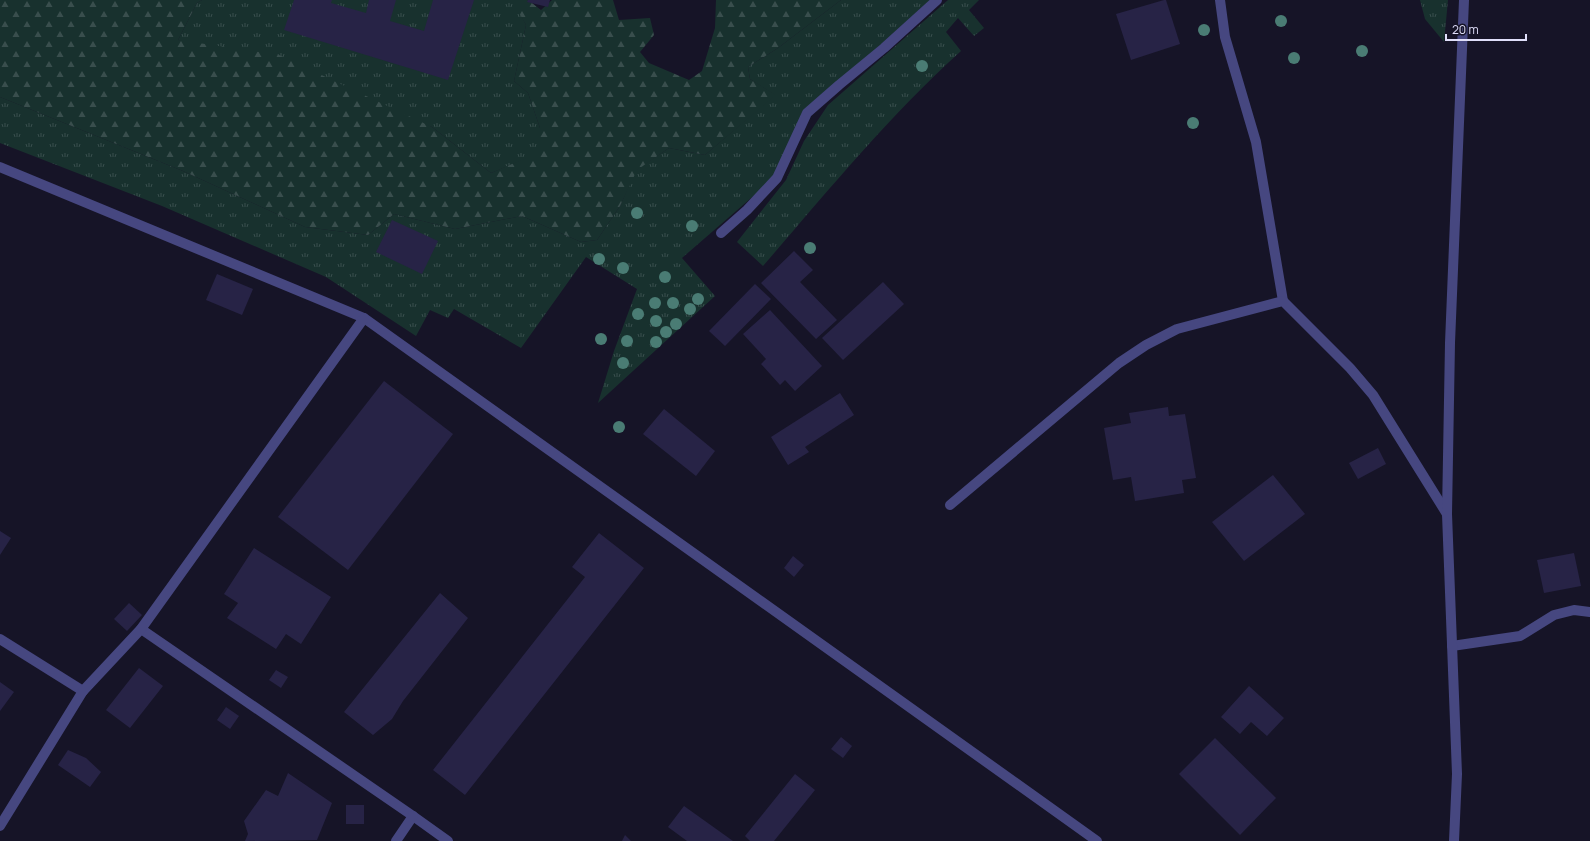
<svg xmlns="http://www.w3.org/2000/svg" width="1590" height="841" viewBox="0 0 1590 841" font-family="Manrope,sans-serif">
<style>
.grass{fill:url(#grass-tufts)}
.forest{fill:url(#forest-firs)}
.building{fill:#272346}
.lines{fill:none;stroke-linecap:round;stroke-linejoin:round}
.minor{stroke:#464780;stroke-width:10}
.tree{fill:#4a7c74}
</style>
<defs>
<pattern id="grass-tufts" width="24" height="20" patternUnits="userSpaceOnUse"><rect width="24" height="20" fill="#18312e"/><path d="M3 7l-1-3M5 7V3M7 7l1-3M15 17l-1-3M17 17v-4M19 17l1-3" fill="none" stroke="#394e4d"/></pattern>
<pattern id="forest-firs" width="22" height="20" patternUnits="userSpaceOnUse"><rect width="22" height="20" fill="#18312e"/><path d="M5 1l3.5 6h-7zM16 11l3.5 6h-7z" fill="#394e4d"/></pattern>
</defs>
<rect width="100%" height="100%" fill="#161427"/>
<!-- grass -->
<g class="grass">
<path d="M202,0H518V9L526,25L514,81L528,93L540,128V153L491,173L432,127L178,40L197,3Z"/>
<path d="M841,0H930L800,118L773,179L682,258L715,296L598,403L614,351L637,289L586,257L521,348L454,309L448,318L430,310L416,336L326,277L162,206L0,143V97L183,171L305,227L368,235L394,214L455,229L522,216L581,242L597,240L620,206L636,170L669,148L705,155L775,95L750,79L748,67L778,48Z"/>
<path d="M948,0H979L969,10L984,28L974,36L958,18L946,32L961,51C889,116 827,192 763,266L737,242L786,180L804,141L828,105Z"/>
<path d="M1420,0H1448L1444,42L1425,19Z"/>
</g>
<!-- forest -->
<path class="forest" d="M0,0H202L197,3L178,40L279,55L432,127L491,173L540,152V128L528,93L514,81L526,25L517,9L518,0H528L541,10L552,0H613L619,20L650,18L654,35L640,52L649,63L689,80L702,71L715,28L716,0H841L778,48L748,67L750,79L776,95L705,155L669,148L637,170L620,206L597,240L581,242L522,216L455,229L394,214L368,235L305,227L183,171L0,97Z"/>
<!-- building -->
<g class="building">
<path d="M294,0H332L331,3L366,13L369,0H396L390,21L424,31L433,0H474L448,80L284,30Z"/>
<path d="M528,0H550L548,7L527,2Z"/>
<path d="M1164,0H1166L1180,44L1131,60L1116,14Z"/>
<path d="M392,220L438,241L422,274L376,252Z"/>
<path d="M794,251L813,270L800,282L837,320L816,339L761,283Z"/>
<path d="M217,274L253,289L242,315L206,300Z"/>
<path d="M883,282L904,304L843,360L822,338Z"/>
<path d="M755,284L771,299L725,346L709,331Z"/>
<path d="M770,310L822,366L795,391L785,380L780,385L761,364L766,359L743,334Z"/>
<path d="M384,381L453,434L348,570L278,517Z"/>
<path d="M840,393L854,415L805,447L809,452L788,465L771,437Z"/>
<path d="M1168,407L1169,416L1185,414L1196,478L1182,480L1184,493L1135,501L1131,477L1113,480L1104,428L1131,423L1129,413Z"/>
<path d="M664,409L715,451L696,476L643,434Z"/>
<path d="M1378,448L1386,464L1358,479L1349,463Z"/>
<path d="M1273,475L1305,514L1244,561L1212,522Z"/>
<path d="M0,531L11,538L0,555Z"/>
<path d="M599,533L644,568L465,795L433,770L585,577L572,567Z"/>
<path d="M254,548L331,597L301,644L286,634L276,649L227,618L238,603L224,594Z"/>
<path d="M1574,553L1581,586L1544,593L1537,560Z"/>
<path d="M793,556L804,565L794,577L784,568Z"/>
<path d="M440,593L468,618L403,701L392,719L373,735L344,712Z"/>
<path d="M129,603L142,615L127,631L114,619Z"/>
<path d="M139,668L163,686L130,728L106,710Z"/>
<path d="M276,670L288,677L281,688L269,680Z"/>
<path d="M0,682L14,692L0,711Z"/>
<path d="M1249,686L1284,718L1267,736L1251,722L1240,734L1221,717Z"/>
<path d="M226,707L239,716L230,729L217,720Z"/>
<path d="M841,737L852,746L843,758L831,749Z"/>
<path d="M1215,738L1276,798L1240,835L1179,774Z"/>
<path d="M68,750L86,758L101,772L90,787L58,765Z"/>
<path d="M288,773L332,803L317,840L245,841L248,834L244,821L266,790L278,796Z"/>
<path d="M795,774L815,790L774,841H750L745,836Z"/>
<rect x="346" y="805" width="18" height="19"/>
<path d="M684,806L733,841H687L668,827Z"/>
<path d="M625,835L631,841H622Z"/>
</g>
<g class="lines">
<!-- minor -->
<g class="minor">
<path d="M1220,0L1225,37L1256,142L1283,301"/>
<path d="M0,167L364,318L1097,841"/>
<path d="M721,233L747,210L777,178L807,113L839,85L884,48L937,0"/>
<path d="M950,505L1119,363L1146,345L1177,329L1283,301L1350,368L1373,395L1447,514"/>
<path d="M141,629L413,816L448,841"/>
<path d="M0,639L83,691"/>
<path d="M1452,646L1520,636L1554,615L1574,610L1590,612"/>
<path d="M0,826L83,691L141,629L364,318"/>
<path d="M396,841L413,816"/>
<path d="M1454,841L1457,774L1447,514L1450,343L1464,0"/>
</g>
</g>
<!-- trees -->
<g class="tree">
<circle cx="1281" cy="21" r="6"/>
<circle cx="1204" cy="30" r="6"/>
<circle cx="1362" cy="51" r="6"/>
<circle cx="1294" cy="58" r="6"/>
<circle cx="922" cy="66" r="6"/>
<circle cx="1193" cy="123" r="6"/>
<circle cx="637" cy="213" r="6"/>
<circle cx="692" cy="226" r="6"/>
<circle cx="810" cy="248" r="6"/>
<circle cx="599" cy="259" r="6"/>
<circle cx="623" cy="268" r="6"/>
<circle cx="665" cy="277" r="6"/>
<circle cx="698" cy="299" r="6"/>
<circle cx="655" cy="303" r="6"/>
<circle cx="673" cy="303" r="6"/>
<circle cx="690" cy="309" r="6"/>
<circle cx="638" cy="314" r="6"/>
<circle cx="656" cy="321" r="6"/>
<circle cx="676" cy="324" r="6"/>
<circle cx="666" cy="332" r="6"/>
<circle cx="601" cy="339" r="6"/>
<circle cx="627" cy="341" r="6"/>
<circle cx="656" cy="342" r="6"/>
<circle cx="623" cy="363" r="6"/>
<circle cx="619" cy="427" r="6"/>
</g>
<!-- scale -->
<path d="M1446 34v6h80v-6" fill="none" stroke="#e0dffa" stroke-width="2"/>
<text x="1452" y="34" font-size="12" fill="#e0dffa" stroke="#161427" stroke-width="3" paint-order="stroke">20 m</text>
</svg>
